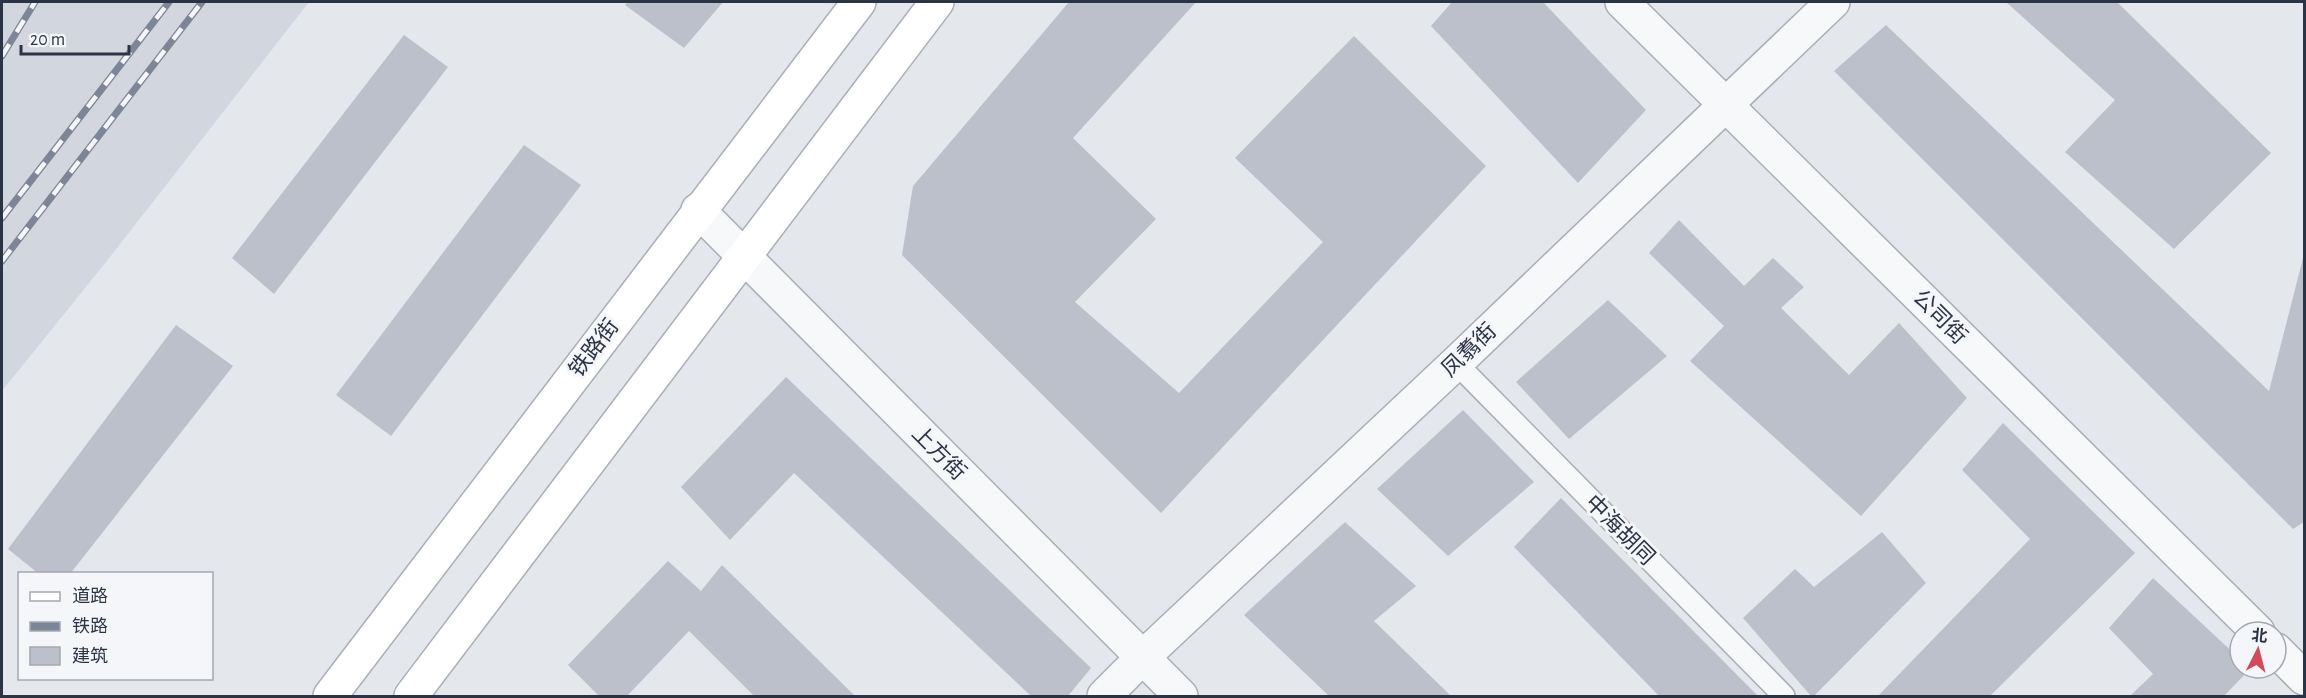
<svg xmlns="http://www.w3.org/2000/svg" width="2306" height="698" viewBox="0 0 2306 698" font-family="'Alegreya Sans','Noto Sans SC',sans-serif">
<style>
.built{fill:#d2d6de}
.building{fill:#bbc0ca}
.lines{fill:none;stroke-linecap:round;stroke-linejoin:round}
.service-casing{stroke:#a9aeb7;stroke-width:24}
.minor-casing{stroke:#a9aeb7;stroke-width:36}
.tertiary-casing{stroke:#a9aeb7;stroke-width:36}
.secondary-casing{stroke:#a9aeb7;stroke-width:36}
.service{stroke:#f7f8fa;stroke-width:21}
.minor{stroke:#f7f8fa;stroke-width:33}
.tertiary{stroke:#f7f8fa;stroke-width:33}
.secondary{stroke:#fff;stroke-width:33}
.rail-casing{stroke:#7d8696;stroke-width:7}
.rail{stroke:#f4f6f9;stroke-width:4.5;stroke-dasharray:14;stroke-linecap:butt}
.labels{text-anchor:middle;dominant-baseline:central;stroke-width:6;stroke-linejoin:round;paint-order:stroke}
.street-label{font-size:22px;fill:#2b3445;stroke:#f4f6f9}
</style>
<rect width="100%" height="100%" fill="#e4e7ec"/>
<!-- built -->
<path class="built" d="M2,2H309L106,262L2,391Z"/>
<!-- building -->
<g class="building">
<path d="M628,2H723L684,48L625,5Z"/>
<path d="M1069,2H1196L1073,138L1156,219L1075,302L1179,393L1323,242L1235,158L1354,36L1486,166L1161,513L902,255L913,186Z"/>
<path d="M1452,2H1543L1646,110L1578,183L1431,26Z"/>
<path d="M2006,2H2117L2271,153L2174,249L2065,152L2115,100Z"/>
<path d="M1886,25L2269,391L2304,254V522L2293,529L1834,71Z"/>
<path d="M404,35L448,67L274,294L232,258Z"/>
<path d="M524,145L581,185L391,436L336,395Z"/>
<path d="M1679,220L1744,286L1773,258L1804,287L1781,308L1849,375L1899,323L1967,398L1861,516L1690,361L1724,326L1649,253Z"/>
<path d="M1608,300L1667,356L1569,439L1516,382Z"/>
<path d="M176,325L233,366L70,574H39L8,549Z"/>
<path d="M786,377L1091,668L1068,696H1031L794,473L730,540L681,487Z"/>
<path d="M1463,410L1534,482L1448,556L1377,489Z"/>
<path d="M2003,423L2135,553L1990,696H1878L2030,539L1962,470Z"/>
<path d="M1561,498L1758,696H1659L1514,547Z"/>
<path d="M1345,522L1416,586L1374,621L1451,696H1329L1244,615Z"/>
<path d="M1882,532L1926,583L1814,696H1811L1743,618L1795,569L1814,587Z"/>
<path d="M668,561L701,591L722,565L855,696H754L689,631L627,696H599L568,665Z"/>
<path d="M2153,578L2240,659V668H2251L2224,696H2130L2153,674L2109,628Z"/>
</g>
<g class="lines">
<defs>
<path id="service" d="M1456,363L1784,696"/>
<path id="minor" d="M698,210L1181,696"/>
<g id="tertiary">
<path d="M1622,2L2258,632"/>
<path d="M2276,650L2304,678"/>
<path d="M1104,696L1142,658L1456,363L1833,2"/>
</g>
<g id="secondary">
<path d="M330,696L859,2"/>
<path d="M411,696L937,2"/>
</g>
</defs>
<!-- service casing -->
<use href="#service" class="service-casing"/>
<!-- minor casing -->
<use href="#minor" class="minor-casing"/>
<!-- tertiary casing -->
<use href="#tertiary" class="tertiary-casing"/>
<!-- secondary casing -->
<use href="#secondary" class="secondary-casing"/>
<!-- service -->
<use href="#service" class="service"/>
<!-- minor -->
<use href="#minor" class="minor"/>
<!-- tertiary -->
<use href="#tertiary" class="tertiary"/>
<!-- secondary -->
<use href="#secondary" class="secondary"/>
<defs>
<g id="rail">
<path d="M2,56L35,2"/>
<path d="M2,218L169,2"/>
<path d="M2,261L202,2"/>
</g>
</defs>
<!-- rail casing -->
<use href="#rail" class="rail-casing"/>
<!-- rail -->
<use href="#rail" class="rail"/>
</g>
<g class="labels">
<!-- street labels -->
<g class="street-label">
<text transform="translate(1940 317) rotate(45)">公司街</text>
<text transform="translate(594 348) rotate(-53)">铁路街</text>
<text transform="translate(1469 350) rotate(-44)">凤翥街</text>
<text transform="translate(939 453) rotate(45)">上方街</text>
<text transform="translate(1620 530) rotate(45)">中海胡同</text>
</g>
</g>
<!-- border -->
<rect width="2306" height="698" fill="none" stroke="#2b3445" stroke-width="6"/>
<!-- legend -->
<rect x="18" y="572" width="195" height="108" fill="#f4f6f9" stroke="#a4a8b1" stroke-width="1.5"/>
<rect x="30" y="592" width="30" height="9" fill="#ffffff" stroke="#a4a8b1" stroke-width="1.5"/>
<text x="72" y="602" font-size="18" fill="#2b3445">道路</text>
<rect x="30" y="622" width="30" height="9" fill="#7d8696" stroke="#a4a8b1" stroke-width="1.5"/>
<text x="72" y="632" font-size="18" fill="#2b3445">铁路</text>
<rect x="30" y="647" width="30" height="18" fill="#bbc0ca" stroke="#a4a8b1" stroke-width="1.5"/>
<text x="72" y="662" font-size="18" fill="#2b3445">建筑</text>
<!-- north arrow -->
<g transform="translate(2258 650) rotate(6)"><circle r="28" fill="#f4f6f9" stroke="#a4a8b1" stroke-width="1.5"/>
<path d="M0-4.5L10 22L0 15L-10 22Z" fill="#d1495b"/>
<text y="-9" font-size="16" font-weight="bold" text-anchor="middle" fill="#2b3445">北</text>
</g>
<!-- scale -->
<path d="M21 45v9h108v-9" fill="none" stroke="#2b3445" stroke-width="3"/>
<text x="30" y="45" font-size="18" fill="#2b3445" stroke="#f4f6f9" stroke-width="4.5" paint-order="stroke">20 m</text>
</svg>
